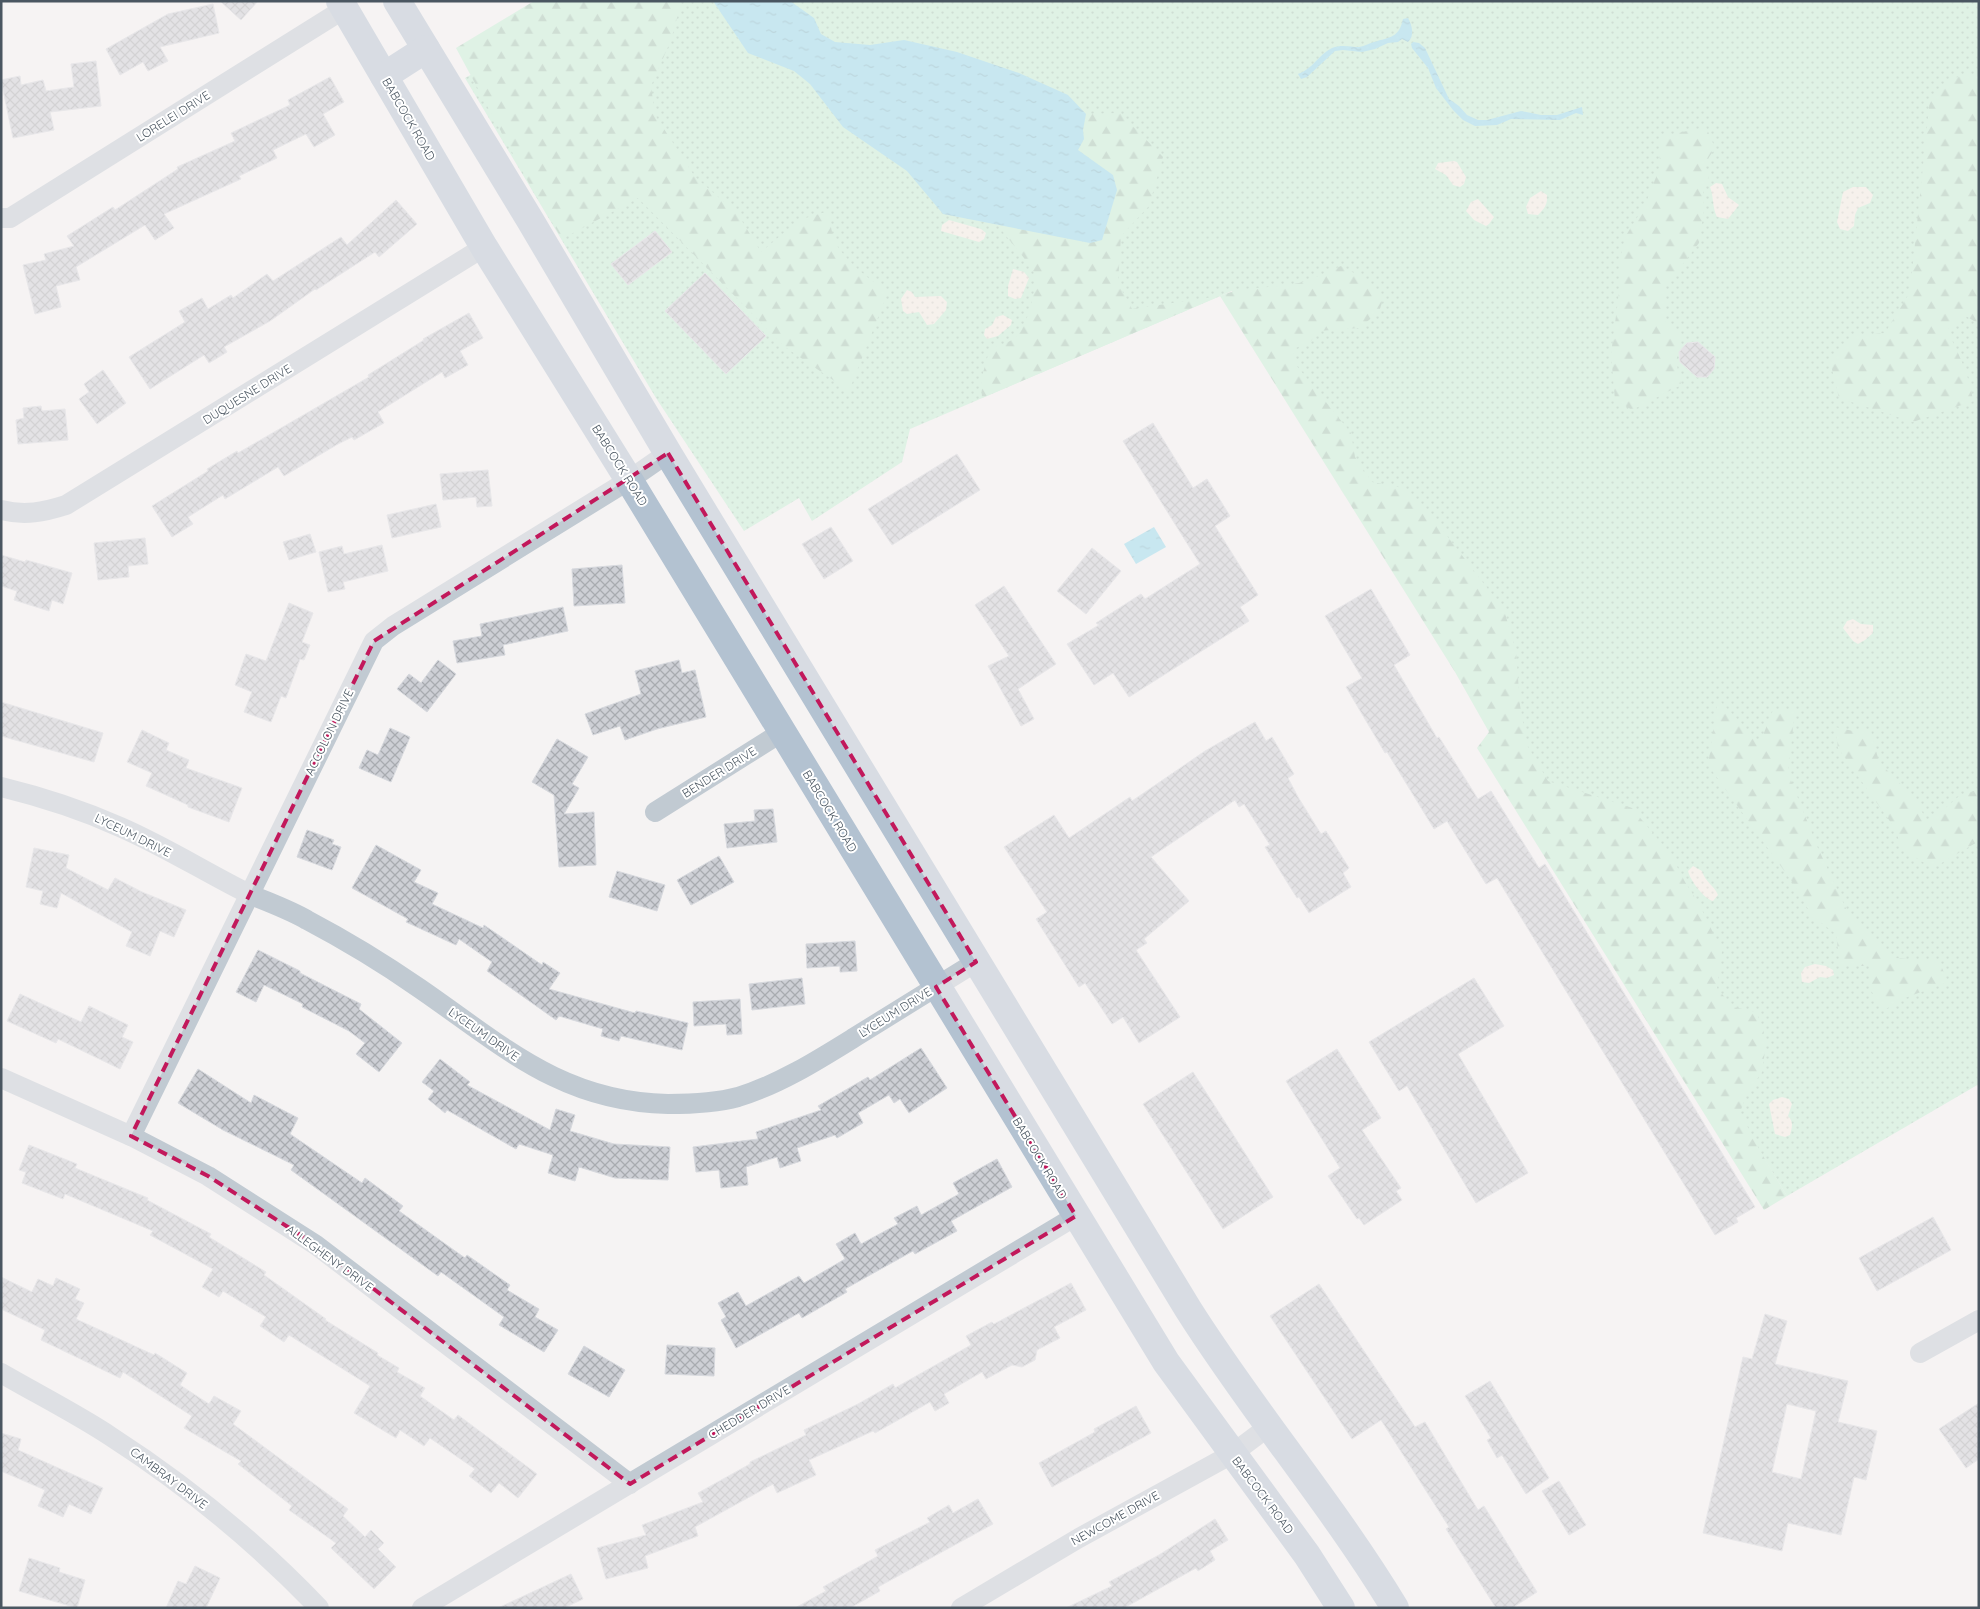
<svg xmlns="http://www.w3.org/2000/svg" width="1980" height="1609" viewBox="0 0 1980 1609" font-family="Quicksand,sans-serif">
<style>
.grass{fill:url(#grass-dots)}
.forest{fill:url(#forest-firs)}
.sand{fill:url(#sand-dots)}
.water{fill:url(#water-ripples)}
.building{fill:url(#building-cross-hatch);stroke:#d7d9de;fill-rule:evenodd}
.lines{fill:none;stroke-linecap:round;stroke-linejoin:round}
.street{stroke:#c1cad2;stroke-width:20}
.primary{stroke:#b3c2d1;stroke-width:28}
.marked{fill:none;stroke:#c2185b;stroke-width:4;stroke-dasharray:10 6;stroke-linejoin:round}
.labels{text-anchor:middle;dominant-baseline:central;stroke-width:4;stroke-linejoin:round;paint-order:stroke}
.street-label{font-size:12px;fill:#4a5661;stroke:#fff}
</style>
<defs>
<pattern id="grass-dots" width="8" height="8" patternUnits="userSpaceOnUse" patternTransform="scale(1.25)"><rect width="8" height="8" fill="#c3f1d5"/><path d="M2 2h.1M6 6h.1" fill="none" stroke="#a0c6b0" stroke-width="1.8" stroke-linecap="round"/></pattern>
<pattern id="forest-firs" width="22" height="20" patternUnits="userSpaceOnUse" patternTransform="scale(1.25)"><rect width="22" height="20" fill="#c3f1d5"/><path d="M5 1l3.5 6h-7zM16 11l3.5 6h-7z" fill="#a0c6b0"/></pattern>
<pattern id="sand-dots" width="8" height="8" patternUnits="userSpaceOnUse" patternTransform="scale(1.25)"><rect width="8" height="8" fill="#f5f0e5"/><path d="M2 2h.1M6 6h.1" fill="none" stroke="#d4d0c7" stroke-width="1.8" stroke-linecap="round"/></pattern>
<pattern id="water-ripples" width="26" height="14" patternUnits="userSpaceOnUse" patternTransform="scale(1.25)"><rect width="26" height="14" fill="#90daee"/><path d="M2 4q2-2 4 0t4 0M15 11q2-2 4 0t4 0" fill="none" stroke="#78b4c4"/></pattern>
<pattern id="building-cross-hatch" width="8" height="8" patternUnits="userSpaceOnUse" patternTransform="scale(1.25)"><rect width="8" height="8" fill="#cdcfd5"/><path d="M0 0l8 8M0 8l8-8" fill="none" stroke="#a8abb0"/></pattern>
</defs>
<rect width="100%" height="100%" fill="#f5f3f3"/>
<!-- grass -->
<path class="grass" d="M600,1H1979V1084L1787,1196L1232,291L910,429L902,462L812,521L799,498L744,531L656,398L465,78L601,4Z"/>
<!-- forest -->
<g class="forest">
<path d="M534,1H678L680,7L671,40L651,86L655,115L695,177L737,213L761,252L799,220L829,211C830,224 832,239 840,250C852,266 871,281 888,292L849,391L785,347L638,198L562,239L532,189L456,48Z"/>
<path d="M1979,73V324L1964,315L1947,330C1958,353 1970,375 1973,401L1913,422L1839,398L1830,361L1853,336L1885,333L1910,292L1930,98L1953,78Z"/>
<path d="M1120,113L1163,157L1149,206L1121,236L1118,283L1132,309L1220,296C1244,285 1268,289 1293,284C1309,282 1326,272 1341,266L1356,274L1384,296L1379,312L1359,328L1318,331L1311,341L1296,348L1293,356L1296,365L1351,433L1355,457L1372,482L1403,488L1441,528L1504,610L1516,651L1520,705L1527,745L1548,781L1632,808L1671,855L1685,882L1699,904L1722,951L1717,988L1733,1007L1756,1012L1763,1028L1765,1051L1762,1072L1747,1094L1740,1112L1760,1151L1787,1196L1764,1210L1477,748L1489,732L1455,672L1220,296L982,398L981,380L990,348C1001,345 1010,343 1018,335C1026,327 1039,285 1034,273C1029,262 1006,237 997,224L1090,243L1113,175L1078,150L1084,139L1083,130L1086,114Z"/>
<path d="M1706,127L1715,148L1702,168L1709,177L1703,186L1704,210L1699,243L1665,287L1664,320L1682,338L1676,361L1681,385L1632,410L1615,400L1611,354L1620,285L1621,256L1625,237L1645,205L1660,167L1659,137Z"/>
<path d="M1718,699L1760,743L1773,710H1795L1788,773L1817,846L1849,915L1893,958L1939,961L1948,982L1902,999L1883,1011L1869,987L1870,966H1840L1836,934L1812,916L1795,886L1708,765Z"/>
<path d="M1835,727L1853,731H1871L1879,762L1915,799L1928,823L1958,797L1979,789V841L1933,868L1903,850L1894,827L1838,748Z"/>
</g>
<!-- sand -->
<g class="sand">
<path d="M1454,161L1457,162L1466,177L1464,184L1460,187L1453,185L1446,175L1435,169L1438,163Z"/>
<path d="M1716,183L1722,184L1728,197L1739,205L1728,219L1717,217C1712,207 1714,197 1710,187Z"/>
<path d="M1853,187H1866L1873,195L1870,203L1858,208L1855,215L1854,226L1848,231L1840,229L1837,222L1843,192Z"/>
<path d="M1541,191L1547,195C1548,204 1544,209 1538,215L1528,214L1526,207L1530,198Z"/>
<path d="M1478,199L1494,217L1489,224L1486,226L1474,220L1466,211L1471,202Z"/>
<path d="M949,220L981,229L986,233L984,239L979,242L941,231L942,225Z"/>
<path d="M1013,269L1024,272L1029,278L1021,298L1015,299L1008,296V286Z"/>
<path d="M907,290L912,292L915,297L941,296L947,302L946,310L934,324L927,325L919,312L907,314L903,311L901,299Z"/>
<path d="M1003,315L1012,320L1011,325L998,336L987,339L984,335L985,329L992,325L996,317Z"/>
<path d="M1853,619L1861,624L1873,625V633L1865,640L1858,644L1853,641L1843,628L1847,621Z"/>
<path d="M1693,866L1702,871C1705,882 1714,885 1718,895L1713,901C1704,899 1690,880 1688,871Z"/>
<path d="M1815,964L1826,966L1833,970L1834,975L1827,978L1820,977L1809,983L1802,982L1801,973L1805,967Z"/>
<path d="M1782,1097L1789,1099L1792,1104L1788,1116C1794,1122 1792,1127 1790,1135L1785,1137L1775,1134L1769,1104L1773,1100Z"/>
</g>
<!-- water -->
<g class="water">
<path d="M713,1H790L814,18L821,34L835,42L870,45L904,40L957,52L1019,73L1068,95L1086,114L1083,130L1084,139L1078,150L1113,175L1117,190L1102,240L1090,243L943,214L907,171L843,127L810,84L794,71L748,53Z"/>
<path d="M1408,18C1412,25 1415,36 1408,42L1402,39L1398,42L1388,43L1375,49L1362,52L1343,50L1335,51L1307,77L1301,79L1298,74C1313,69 1318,55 1332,48C1342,44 1350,47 1359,47C1365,46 1370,43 1374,42C1390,37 1399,38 1403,19Z"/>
<path d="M1413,42L1419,43L1425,48L1449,99L1459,106L1467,115L1478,120H1487L1521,111L1541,115H1557L1582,107L1583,115L1576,113L1560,120L1511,119L1497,125L1475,126L1463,120L1453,110L1436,88L1428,68L1412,48L1411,44Z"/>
<path d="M1154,527L1166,547L1136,564L1124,544Z"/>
</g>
<!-- building -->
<g class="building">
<path d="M220,1H258L241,20Z"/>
<path d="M213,4L219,33L160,47L168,61L148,71L143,62L120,75L106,49L168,14Z"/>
<path d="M96,61L101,106L50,112L54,130L13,138L1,80L20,76L21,85L43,80L46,91L74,87L71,64Z"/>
<path d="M330,77L344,102L323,114L335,135L314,147L306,134L273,150L277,158L239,176L241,179L164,214L174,228L155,240L145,225L76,267L80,280L56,286L61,307L35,314L23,265L46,260L44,254L74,246L67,236L113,207L115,210L178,169L177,167L235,141L231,133L290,105L288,100Z"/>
<path d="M396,200L417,224L379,257L375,252L316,290L315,289L270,321L224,347L227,352L209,363L204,355L150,389L129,357L185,322L179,311L202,298L208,309L231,295L233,298L267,274L273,281L341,237L347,245Z"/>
<path d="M655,231L672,252L628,285L611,264Z"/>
<path d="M705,273L766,336L726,374L665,311Z"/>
<path d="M469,313L483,338L460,351L468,365L445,378L442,372L378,412L384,423L354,440L352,437L338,444L284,476L278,467L225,499L223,495L188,517L193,524L172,537L152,506L208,471L207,469L237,451L238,453L369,377L368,375L424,340L423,339Z"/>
<path d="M1698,342L1715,357L1714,369L1707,377H1697L1680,362L1679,352L1687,343Z"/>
<path d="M103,370L126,403L97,424L79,399L89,392L84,384Z"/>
<path d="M41,406L42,411L65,409L68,440L18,444L16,420L24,418L23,408Z"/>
<path d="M1153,423L1193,488L1207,479L1230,516L1215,526L1258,595L1240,607L1249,621L1129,697L1113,673L1094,685L1067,644L1099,625L1096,623L1141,594L1145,599L1200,564L1123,441Z"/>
<path d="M957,454L980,490L892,545L868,509Z"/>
<path d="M488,470L492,506L477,507L476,497L443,500L440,474Z"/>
<path d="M436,504L441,527L392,538L387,515Z"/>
<path d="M831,527L853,561L824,579L802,544Z"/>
<path d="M310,534L316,552L289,560L283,542Z"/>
<path d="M145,538L148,564L128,566L129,577L98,580L94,543Z"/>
<path d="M382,545L388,571L343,582L345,589L328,592L319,552L342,546L344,554Z"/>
<path d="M1092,548L1121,571L1086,614L1057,591Z"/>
<path d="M1,555L25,562L26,560L72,573L63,604L52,600L49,611L14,600L17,591L1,586Z"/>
<path d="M622,565L625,603L574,606L572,569Z"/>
<path d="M1004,586L1056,664L1018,689L1034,719L1021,726L988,666L1009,656L975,605Z"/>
<path d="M1371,589L1410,655L1394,665L1437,738L1439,737L1478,799L1491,791L1539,868L1545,864L1755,1207L1736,1218L1738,1222L1715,1235L1497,878L1486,884L1447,821L1434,829L1387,752L1385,753L1346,687L1362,678L1325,616Z"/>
<path d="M289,603L313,613L302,642L310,645L304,660L300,659L286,698L281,696L271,722L244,712L252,692L235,685L246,654L266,661Z"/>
<path d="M563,607L568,631L503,645L505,655L457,663L453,641L482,636L480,624Z"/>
<path d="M438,660L456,674L427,712L397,689L409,674L421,683Z"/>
<path d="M679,660L682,673L695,670L706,717L657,729L625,740L620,726L593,735L585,714L641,694L635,671Z"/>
<path d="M1,702L103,733L94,762L1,736Z"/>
<path d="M1255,722L1266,741L1272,737L1294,774L1288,778L1298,797L1321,834L1326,831L1349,868L1343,873L1351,887L1309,913L1299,897L1297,898L1265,847L1270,845L1244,804L1239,807L1235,800L1151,857L1189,901L1144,939L1147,943L1136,950L1180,1017L1139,1043L1123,1017L1112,1024L1085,983L1079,987L1036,919L1047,912L1004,847L1054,815L1069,838L1130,797L1132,801L1205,751Z"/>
<path d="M390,728L410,737L391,782L359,768L367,750L378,755Z"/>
<path d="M142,730L169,743L166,750L189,760L186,768L242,788L229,822L188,807V805L146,786L152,773L127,762Z"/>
<path d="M557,739L588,757L572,784L579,788L564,814L594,812L596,865L559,867L554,795L532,782Z"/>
<path d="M773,809L777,842L727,848L724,824L755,821L754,810Z"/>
<path d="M307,830L334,840L332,844L341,847L332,870L297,857Z"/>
<path d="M376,845L421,870L414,882L438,893L432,904L483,928L484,925L542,965L543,962L560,973L549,989L635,1013L636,1011L688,1023L682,1050L621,1036L619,1041L601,1036L603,1029L559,1016L556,1020L487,971L492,962L459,939L456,945L406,922L408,919L352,888Z"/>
<path d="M34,848L69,855L66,868L108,890L115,878L142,892L186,910L174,937L160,931L150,956L126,946L132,932L61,893L57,908L40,904L43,891L26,887Z"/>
<path d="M719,856L734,882L691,905L677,880Z"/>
<path d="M617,871L665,885L657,911L609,897Z"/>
<path d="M855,941L857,971L840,972V966L807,968L806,944Z"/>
<path d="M258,950L300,971V973L361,1004L359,1009L402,1043L379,1072L356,1054L365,1043L349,1031L302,1007L303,1004L264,985L256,1002L236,992Z"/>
<path d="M802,978L805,1004L752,1010L749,984Z"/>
<path d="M1474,978L1504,1026L1458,1054L1528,1173L1476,1203L1407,1086L1399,1091L1369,1042Z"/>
<path d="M20,994L81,1022L89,1006L128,1025L122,1037L133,1042L120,1069L58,1039L56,1043L7,1021Z"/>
<path d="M740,999L742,1034L727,1035L726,1024L694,1026L693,1002Z"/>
<path d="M921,1048L947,1088L909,1113L900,1099L894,1103L889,1095L858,1113L863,1123L837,1138L835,1135L797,1148L801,1161L780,1168L777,1157L746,1167L748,1185L721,1188L719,1170L696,1172L693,1147L758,1139L756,1132L821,1110L818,1106L868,1077L870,1080Z"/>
<path d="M1337,1049L1381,1118L1362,1130L1401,1188L1396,1191L1402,1200L1364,1225L1359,1218L1357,1219L1328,1176L1340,1168L1286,1081Z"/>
<path d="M440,1059L470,1082L467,1085L550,1130L556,1109L575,1115L570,1131L614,1144L670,1147L668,1180L615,1178L579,1167L575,1181L548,1173L553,1155L519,1144L516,1149L447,1110L445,1113L428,1099L434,1091L422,1082Z"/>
<path d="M198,1069L251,1103L254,1095L298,1118L290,1134L362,1183L365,1178L403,1206L399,1211L465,1258L467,1255L510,1285L507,1290L539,1309L535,1317L558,1330L544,1352L499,1325L504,1317L441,1272L438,1276L291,1170L294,1165L223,1130L178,1103Z"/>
<path d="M1193,1072L1273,1197L1223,1229L1143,1104Z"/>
<path d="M29,1145L77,1164L75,1168L148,1198L147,1200L211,1234L209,1237L266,1272L264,1275L326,1319L325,1320L378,1353L377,1355L399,1368L397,1372L425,1388L420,1396L454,1420L458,1415L537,1474L518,1498L499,1483L491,1493L469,1476L475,1469L430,1438L424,1446L400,1430L396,1438L354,1413L370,1386L289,1335L284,1342L260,1326L266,1317L223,1291L219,1297L202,1287L213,1269L150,1235L153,1231L65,1194L63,1199L22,1183L26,1172L19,1170Z"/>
<path d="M997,1159L1012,1187L951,1221L957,1231L915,1254L913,1251L845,1289L847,1292L802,1318L799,1313L736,1348L721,1320L726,1317L718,1303L738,1292L746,1306L799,1276L804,1283L845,1259L836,1244L855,1233L861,1244L898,1224L894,1218L917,1206L921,1215L959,1194L953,1183Z"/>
<path d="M1933,1217L1951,1250L1877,1291L1859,1258Z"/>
<path d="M1,1277L32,1292L38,1279L53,1286L56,1278L80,1289L75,1299L84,1303L76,1319L154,1355L155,1353L187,1373L180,1385L209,1404L214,1396L241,1411L233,1424L348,1509L343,1516L365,1537L371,1530L384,1543L378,1549L396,1567L374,1589L331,1548L336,1543L289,1510L292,1506L238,1464L241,1461L184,1428L192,1416L123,1372L120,1378L41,1340L45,1330L1,1309Z"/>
<path d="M1071,1283L1086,1310L1054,1327L1060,1338L1037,1350L1035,1360L1022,1367L1012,1365L986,1379L982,1372L944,1394L949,1403L935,1411L930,1402L875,1433L873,1431L809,1460L816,1475L777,1493L773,1484L695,1527L698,1536L645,1556L648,1568L606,1579L597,1548L646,1535L642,1525L703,1502L698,1493L750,1464V1462L806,1435L804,1430L858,1404L893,1384L895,1388L971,1345L966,1336L992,1322L994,1324Z"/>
<path d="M1319,1284L1415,1427L1425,1422L1478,1510L1484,1506L1537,1592L1512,1608H1496L1446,1529L1449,1527L1381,1420L1352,1439L1270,1316Z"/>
<path d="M1765,1314L1787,1321L1775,1364L1848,1381L1838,1422L1877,1431L1866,1480L1854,1477L1841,1535L1788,1523L1782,1551L1703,1533L1743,1357L1752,1359ZM1787,1404L1816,1411L1801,1479L1772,1472Z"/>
<path d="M667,1345L715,1348L714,1376L665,1374Z"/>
<path d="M584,1346L625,1370L609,1397L568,1374Z"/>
<path d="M1490,1381L1549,1478L1526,1494L1502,1455L1497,1458L1487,1440L1491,1438L1465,1396Z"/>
<path d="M1979,1403V1459L1966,1468L1939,1429Z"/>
<path d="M1136,1406L1151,1433L1052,1487L1039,1463L1095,1432L1094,1429Z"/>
<path d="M1,1433L21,1439L18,1450L103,1488L91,1514L69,1504L63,1517L38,1506L45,1490L1,1471Z"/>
<path d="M1559,1481L1586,1525L1569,1535L1542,1491Z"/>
<path d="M978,1499L993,1524L878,1587L880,1591L850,1608H795L826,1591L823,1587L878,1556L875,1550L930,1522L927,1518L949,1505L953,1513Z"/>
<path d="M1215,1519L1228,1540L1210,1551L1215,1560L1198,1571L1196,1568L1124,1608H1066L1112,1586L1109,1582L1159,1555Z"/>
<path d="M29,1558L60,1568L59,1572L85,1580L77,1608L19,1591Z"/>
<path d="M195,1566L220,1578L206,1608H166L178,1581L186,1584Z"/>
<path d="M571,1574L583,1599L564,1608H498Z"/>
</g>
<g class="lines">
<!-- street -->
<g class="street">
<path d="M1,218H10L344,9"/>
<path d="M1,510C25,516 44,512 66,505L484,247"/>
<path d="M1,787C42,797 82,810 120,827C164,846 205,872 247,893C267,902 288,909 307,920C345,940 383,963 419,988C502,1045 561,1102 668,1104C691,1104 716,1103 738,1097C780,1084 818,1060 855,1037C896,1012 936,987 976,962"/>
<path d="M655,812L782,732"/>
<path d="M1,1078L131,1136L208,1176L316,1245L630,1484"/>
<path d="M131,1136L374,641L393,626L629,480L668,453"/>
<path d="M1920,1353L1979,1320"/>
<path d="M1,1373C37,1394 75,1413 110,1436C186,1485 257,1543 319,1608"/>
<path d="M422,1608L1076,1216"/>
<path d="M961,1608L1079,1538L1232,1454L1268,1427"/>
</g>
<!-- primary -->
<g class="primary">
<path d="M340,1L484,247L629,480L1166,1362L1307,1555L1341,1608"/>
<path d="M397,1L530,220L669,455L1188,1309C1253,1412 1332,1504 1395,1608"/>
<path d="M384,76L426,49"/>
</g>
</g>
<!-- marked area -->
<path d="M0 0H1980V1609H0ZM668,453L976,962L936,987L1076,1216L630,1484L316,1245L208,1176L131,1136L374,641Z" fill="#f5f3f3" fill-opacity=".55" fill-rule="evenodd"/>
<path class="marked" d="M668,453L976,962L936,987L1076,1216L630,1484L316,1245L208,1176L131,1136L374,641Z"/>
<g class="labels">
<!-- street labels -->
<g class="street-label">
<text transform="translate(173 116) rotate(-32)">LORELEI DRIVE</text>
<text transform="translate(409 119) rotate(60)">BABCOCK ROAD</text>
<text transform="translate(247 394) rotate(-32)">DUQUESNE DRIVE</text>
<text transform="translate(620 465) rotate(58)">BABCOCK ROAD</text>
<text transform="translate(329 732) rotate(-64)">ACCOLON DRIVE</text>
<text transform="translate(719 772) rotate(-32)">BENDER DRIVE</text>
<text transform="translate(830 811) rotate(59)">BABCOCK ROAD</text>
<text transform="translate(133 835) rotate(26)">LYCEUM DRIVE</text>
<text transform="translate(895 1012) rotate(-32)">LYCEUM DRIVE</text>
<text transform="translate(484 1034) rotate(35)">LYCEUM DRIVE</text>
<text transform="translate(1040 1158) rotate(59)">BABCOCK ROAD</text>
<text transform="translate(330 1258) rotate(36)">ALLEGHENY DRIVE</text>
<text transform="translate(749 1412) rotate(-31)">CHEDDER DRIVE</text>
<text transform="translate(169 1478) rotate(37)">CAMBRAY DRIVE</text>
<text transform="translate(1263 1495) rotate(53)">BABCOCK ROAD</text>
<text transform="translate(1115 1518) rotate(-29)">NEWCOME DRIVE</text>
</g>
</g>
<!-- border -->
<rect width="1980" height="1609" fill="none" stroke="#4a5661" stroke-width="5"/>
</svg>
